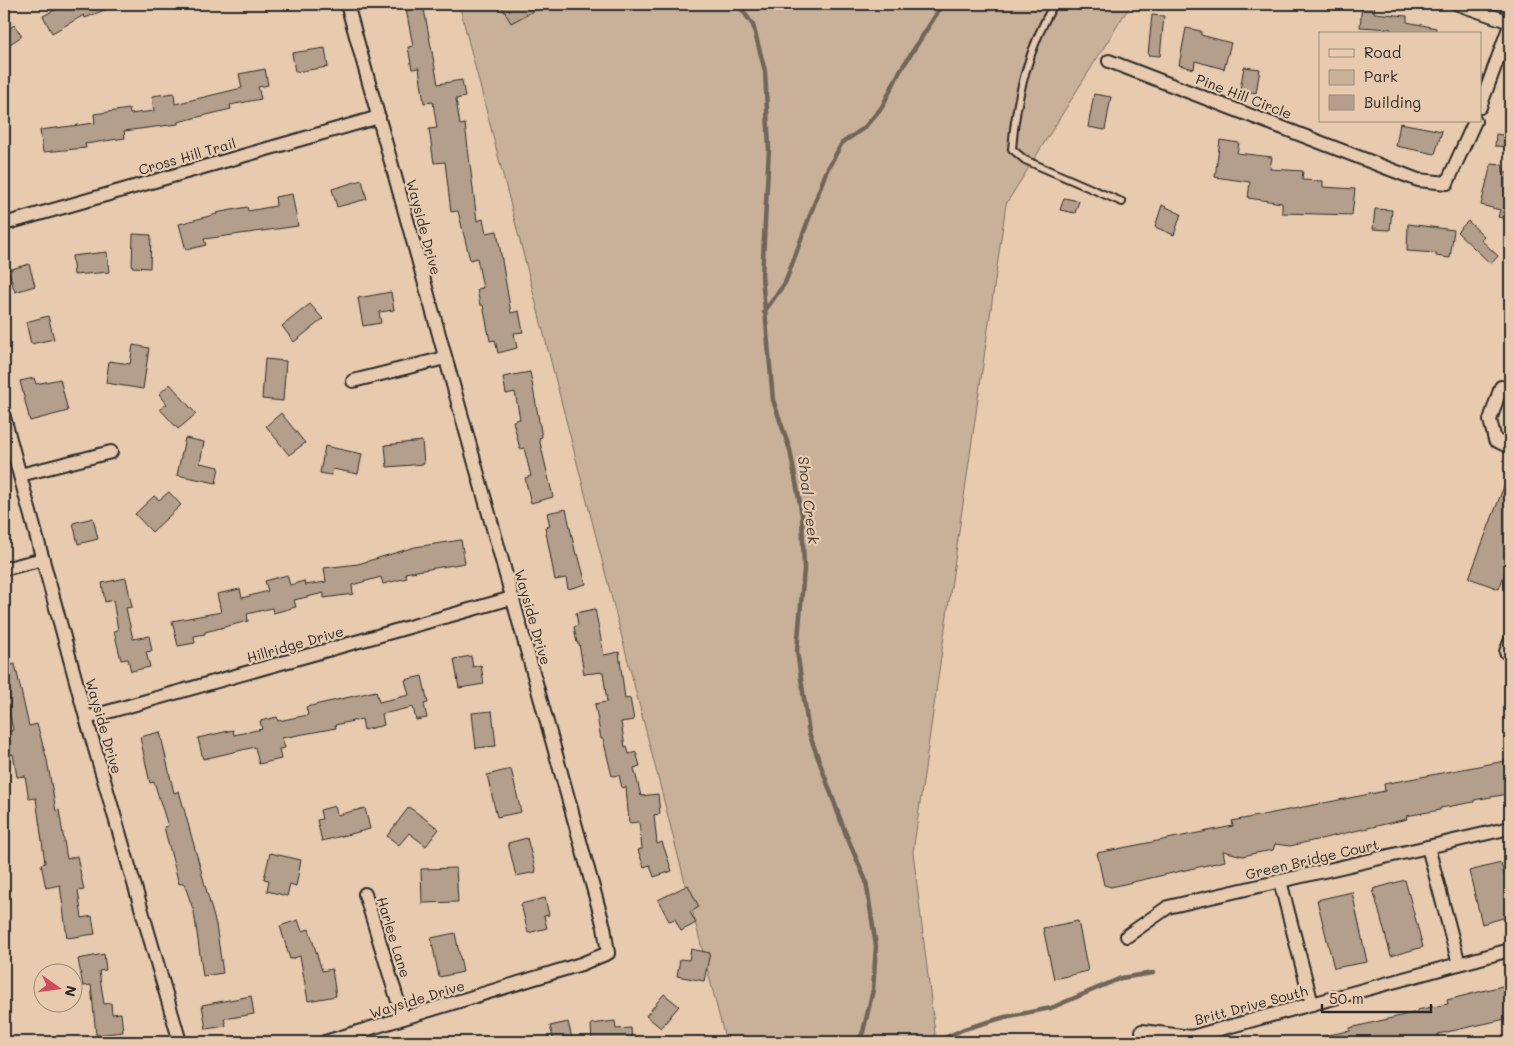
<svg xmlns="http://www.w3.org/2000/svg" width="1514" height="1046" viewBox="0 0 1514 1046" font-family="Mali,sans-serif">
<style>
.green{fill:#c9b099;stroke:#7a6e62}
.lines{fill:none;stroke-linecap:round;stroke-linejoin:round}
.stream{stroke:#6f655a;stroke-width:4.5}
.building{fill:#b39f8b;stroke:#2b2b2b}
.lane-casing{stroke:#2b2b2b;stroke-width:10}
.street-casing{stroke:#2b2b2b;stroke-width:16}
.lane{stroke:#e8cbaf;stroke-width:6}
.street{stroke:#e8cbaf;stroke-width:12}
.labels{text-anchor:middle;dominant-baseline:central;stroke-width:4.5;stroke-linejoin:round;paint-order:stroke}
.street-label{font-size:14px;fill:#2b2b2b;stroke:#e8cbaf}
.water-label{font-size:15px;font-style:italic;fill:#423e3b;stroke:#e8cbaf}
</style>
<rect width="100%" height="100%" fill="#e8cbaf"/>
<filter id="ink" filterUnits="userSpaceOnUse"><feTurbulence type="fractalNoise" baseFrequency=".02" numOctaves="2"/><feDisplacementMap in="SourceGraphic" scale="10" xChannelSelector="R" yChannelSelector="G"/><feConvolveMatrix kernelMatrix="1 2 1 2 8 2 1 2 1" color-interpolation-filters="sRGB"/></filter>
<g filter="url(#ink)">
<!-- green -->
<path class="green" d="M459,4H1131L1006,204L913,852L936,1042H726Z"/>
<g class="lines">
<!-- stream -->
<g class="stream">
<path d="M738,4L753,25L765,71L769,149L762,276L773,400L790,450L802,515L804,569L797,651L809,733L845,832L866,881L876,946L873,990L863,1032L858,1042"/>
<path d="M764,312L785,283L826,172L842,143L864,128L882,107L900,71L943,4"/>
<path d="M936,1042L964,1029L1005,1017L1051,1008L1121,978L1153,973"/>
</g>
</g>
<!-- building -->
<g class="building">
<path d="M66,4H119L85,18L84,15L52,33L43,16Z"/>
<path d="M405,4H423L438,84L462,80L465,97L456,99L460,125L465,124L477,221L483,219L486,233L497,231L511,313L519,311L523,332L514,333L517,348L498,353L495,340L490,341L483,305H480L477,289L483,288L477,258L470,260L458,211L451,212L445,162L434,163L429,129L437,128L433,102L424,103L419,68L412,69L408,47L413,46Z"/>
<path d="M500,4H546L511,23Z"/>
<path d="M1362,4H1375L1374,13L1407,16V22L1436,28L1435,34H1390L1391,29L1360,27Z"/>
<path d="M1152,15L1164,16L1160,56L1148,55Z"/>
<path d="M14,25L22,36L4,48V33Z"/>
<path d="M1186,28L1201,31V35L1231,43L1224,69L1195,61L1194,69L1179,65Z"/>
<path d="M325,48L328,67L295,72L292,53Z"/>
<path d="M1244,67L1260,69L1256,93L1240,90Z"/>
<path d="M265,69L268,85L258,87L261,99L230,105L231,109L178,122V124L124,131L125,138L85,144L86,148L43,152L40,130L95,123L94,114L129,109L130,114L154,111L152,96L174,93L175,104L242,88L239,74Z"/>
<path d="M1094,94L1111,97L1105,130L1088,127Z"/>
<path d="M1400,123L1442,131L1435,154L1396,146Z"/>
<path d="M1496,134L1510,136V147L1495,146Z"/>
<path d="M1220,140L1239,143L1237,153L1272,157L1270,169L1303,171L1302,180L1323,181V187L1355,189L1352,215L1282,213V203L1248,198L1250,182L1215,177Z"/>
<path d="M1491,164L1503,165V172H1510V220L1498,217L1500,210L1481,205Z"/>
<path d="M362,180L367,199L337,207L332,189Z"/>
<path d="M292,194L298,226L204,239L206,245L186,250L179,224L217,214L216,213L247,207L248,211L276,206L275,197Z"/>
<path d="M1064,198L1079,201L1075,213L1060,210Z"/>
<path d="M1162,205L1181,214L1174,235L1155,227Z"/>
<path d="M1375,209L1392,210L1390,230L1373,229Z"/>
<path d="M1468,221L1484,236L1481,240L1498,256L1491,264L1457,232Z"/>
<path d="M1408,224L1454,230L1450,258L1436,256V253L1407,251Z"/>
<path d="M133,234L151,235L150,268L132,267Z"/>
<path d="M107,252L109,272L74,275L72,256Z"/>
<path d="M29,264L35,286L15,292L8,270Z"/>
<path d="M391,292L394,310L379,312L381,323L363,326L358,298Z"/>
<path d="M310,304L323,319L294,342L282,326Z"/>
<path d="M48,316L54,339L31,344L26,322Z"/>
<path d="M133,345L149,348L143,389L106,383L109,361L130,364Z"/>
<path d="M265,359L286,361L283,401L262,399Z"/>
<path d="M530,372L542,437L539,438L553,497L531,503L525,478L531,476L524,448L520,449L513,421L520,419L515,392L506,394L503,377Z"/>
<path d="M34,378L36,384L60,379L68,411L30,421L20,381Z"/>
<path d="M170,384L196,414L178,429L160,409L167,404L159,394Z"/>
<path d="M281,413L305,443L289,455L266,426Z"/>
<path d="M185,438L204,442L200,463L219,467L216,483L177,475Z"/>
<path d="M422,441L424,464L387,467L385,445Z"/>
<path d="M325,446L362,454L358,474L333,469L331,475L320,473Z"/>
<path d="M1509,473L1510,559L1499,589L1469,578Z"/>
<path d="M169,492L181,505L152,532L135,514L154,496L159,500Z"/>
<path d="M566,509L576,555L578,554L586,584L568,589L566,578L555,580L545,527L550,526L547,513Z"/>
<path d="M93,518L98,539L78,544L73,523Z"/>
<path d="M461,540L465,563L405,573L407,578L383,584L381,577L352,585L353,594L324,598V593L294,600L296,607L273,613L272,608L247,614L248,621L205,632V634L194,636L195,643L178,646L172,621L221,612L217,594L240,589L242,598L268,591L265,581L287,575L290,585L304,581L305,585L326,582L324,568L358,564L415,547Z"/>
<path d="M126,578L132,607L126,608L133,639L149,636L152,651L146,652L150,667L131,671L128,659L121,660L114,631L118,630L113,600L105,602L102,583Z"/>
<path d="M595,609L604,655L619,652L625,699L630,698L634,720L621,722L625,747L627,746L629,754L636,752L640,766L634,768L641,796L658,794L660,814L654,815L657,844L662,842L672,871L654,877L650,865L644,867L638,850L642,849L639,822L629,823L626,787L622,788L619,775L612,776L603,739H601L595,704L607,702L603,672L584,674L579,643H577L574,627L578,625L576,613Z"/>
<path d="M471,656L473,667L481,665L484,684L459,688L454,659Z"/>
<path d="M15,664L29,726L37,724L47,760L56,811L59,810L67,859L77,856L84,890L78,891L82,918L92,916L95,934L67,938L60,885L46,888L41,864L45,863L36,798L29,799L25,776L17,777L13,754L9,755L4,733L13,730L7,704L4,705V667Z"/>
<path d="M422,676L428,703L424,704L427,718L416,720L413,707L382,714L384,725L364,730L362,719L335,725L336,728L282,738L285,748L279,749L281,759L259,764L255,747L203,759L198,738L233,730L234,735L262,729L260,721L277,717L278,721L308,715L306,707L376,691L379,702L409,695L405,680Z"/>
<path d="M492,711L496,746L476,748L472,713Z"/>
<path d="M160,732L174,793L179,791L216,925L223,973L203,976L194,912L184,883L179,884L164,827L168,826L154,782L150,783L140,737Z"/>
<path d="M1510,760V791L1508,794L1474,800V802L1440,808V810L1406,816L1407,819L1290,846L1275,844L1273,850L1256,853L1243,856L1223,851L1225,861L1111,887L1104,885L1097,853L1233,826L1232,821L1385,791L1384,784Z"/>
<path d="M511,769L521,812L497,817L487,775Z"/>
<path d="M335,806L337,815L365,808L370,829L322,841L317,820L322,819L320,810Z"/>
<path d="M409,807L439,829L426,846L409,833L399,845L387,836Z"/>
<path d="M527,838L536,872L516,876L508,843Z"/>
<path d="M270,853L301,860L296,886L290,884L287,896L267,891L269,880L264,879Z"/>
<path d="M1501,863L1510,900V916L1482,924L1469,871Z"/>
<path d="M456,868L458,902L422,903L421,869Z"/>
<path d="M1405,880L1423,947L1391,956L1373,889Z"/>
<path d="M688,885L699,907L690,912L696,923L681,931L675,919L669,921L658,900Z"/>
<path d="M1352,892L1367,962L1334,968L1317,900Z"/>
<path d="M545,898L549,915L544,916L547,928L528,933L521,904Z"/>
<path d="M298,920L302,931L309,929L322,971L332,969L336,996L308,1001L300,956L290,959L280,926Z"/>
<path d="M1078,921L1088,971L1054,979L1043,928Z"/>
<path d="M455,933L463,972L439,977L431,938Z"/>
<path d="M691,949L710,953L704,981L677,976L680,959L689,960Z"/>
<path d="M104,954L106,970L99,971L104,1004L111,1003L112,1014L121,1013L123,1032L96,1035L91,985L83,986L78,959Z"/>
<path d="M1510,984V1018L1438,1034L1439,1042H1323L1322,1036L1350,1031V1028L1417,1012V1010L1448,1004L1447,1000Z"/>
<path d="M664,994L679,1006L661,1028L646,1016Z"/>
<path d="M251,996L254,1014L224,1019L226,1026L206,1029L202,1005Z"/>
<path d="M615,1021L616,1029L631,1028L632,1042H592L591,1024Z"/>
<path d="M568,1022L573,1042H554L550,1026Z"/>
</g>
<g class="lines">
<defs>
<path id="lane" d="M1054,4C1028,49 1016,97 1012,149L1025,160L1122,202"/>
<g id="street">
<path d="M1458,4L1510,22"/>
<path d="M1109,61L1418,180L1447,183L1475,121"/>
<path d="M1480,107L1510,25"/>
<path d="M4,224L379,117"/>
<path d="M353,381L445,358"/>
<path d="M1501,387L1490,420L1495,440L1510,447"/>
<path d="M4,417L86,718L180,1042"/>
<path d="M20,475L111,452"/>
<path d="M4,569L43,559"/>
<path d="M1506,652L1510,642"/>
<path d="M86,718L512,598"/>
<path d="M1428,847L1459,964"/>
<path d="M1280,881L1312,1004"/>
<path d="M365,894L403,1018"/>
<path d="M1127,936L1168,907L1510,828"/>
<path d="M1142,1031L1191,1037L1510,950"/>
<path d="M325,1042L581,964L608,953L604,927L347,4"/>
</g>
</defs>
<!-- lane casing -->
<use href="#lane" class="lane-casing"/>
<!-- street casing -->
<use href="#street" class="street-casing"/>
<!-- lane -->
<use href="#lane" class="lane"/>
<!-- street -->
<use href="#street" class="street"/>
</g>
</g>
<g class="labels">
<!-- street labels -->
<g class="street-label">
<text transform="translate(1244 96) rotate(21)">Pine Hill Circle</text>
<text transform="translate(187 156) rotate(-16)">Cross Hill Trail</text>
<text transform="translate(424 227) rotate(75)">Wayside Drive</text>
<text transform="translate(533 617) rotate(74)">Wayside Drive</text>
<text transform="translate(295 644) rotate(-16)">Hillridge Drive</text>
<text transform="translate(104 726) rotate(74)">Wayside Drive</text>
<text transform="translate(1312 859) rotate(-13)">Green Bridge Court</text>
<text transform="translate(394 937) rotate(73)">Harlee Lane</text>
<text transform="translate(417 999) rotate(-17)">Wayside Drive</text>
<text transform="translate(1251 1005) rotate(-15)">Britt Drive South</text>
</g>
<!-- water labels -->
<g class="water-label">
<text transform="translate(809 500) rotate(83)">Shoal Creek</text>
</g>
</g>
<!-- margin -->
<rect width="1514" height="1046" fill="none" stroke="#e8cbaf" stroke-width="20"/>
<rect x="10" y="10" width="1494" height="1026" fill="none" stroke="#2b2b2b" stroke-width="2" filter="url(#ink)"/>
<!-- legend -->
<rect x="1319" y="32" width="162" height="90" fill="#e8cbaf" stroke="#9c8b7a"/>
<rect x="1329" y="49" width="25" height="8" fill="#e8cbaf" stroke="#9c8b7a"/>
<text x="1364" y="58" font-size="15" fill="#2b2b2b">Road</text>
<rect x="1329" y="70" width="25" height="15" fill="#c9b099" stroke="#9c8b7a"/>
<text x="1364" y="82" font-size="15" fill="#2b2b2b">Park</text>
<rect x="1329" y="95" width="25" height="15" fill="#b39f8b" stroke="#9c8b7a"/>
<text x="1364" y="108" font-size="15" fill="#2b2b2b">Building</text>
<!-- north arrow -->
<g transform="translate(58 988) rotate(104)"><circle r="24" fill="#e8cbaf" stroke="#9c8b7a"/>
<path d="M0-4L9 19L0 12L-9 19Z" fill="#d1495b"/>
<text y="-8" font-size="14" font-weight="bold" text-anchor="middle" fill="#2b2b2b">N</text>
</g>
<!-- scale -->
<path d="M1322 1004v8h109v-8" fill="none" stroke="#2b2b2b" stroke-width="2.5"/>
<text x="1329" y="1004" font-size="15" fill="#2b2b2b" stroke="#e8cbaf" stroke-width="4" paint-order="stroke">50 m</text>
</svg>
